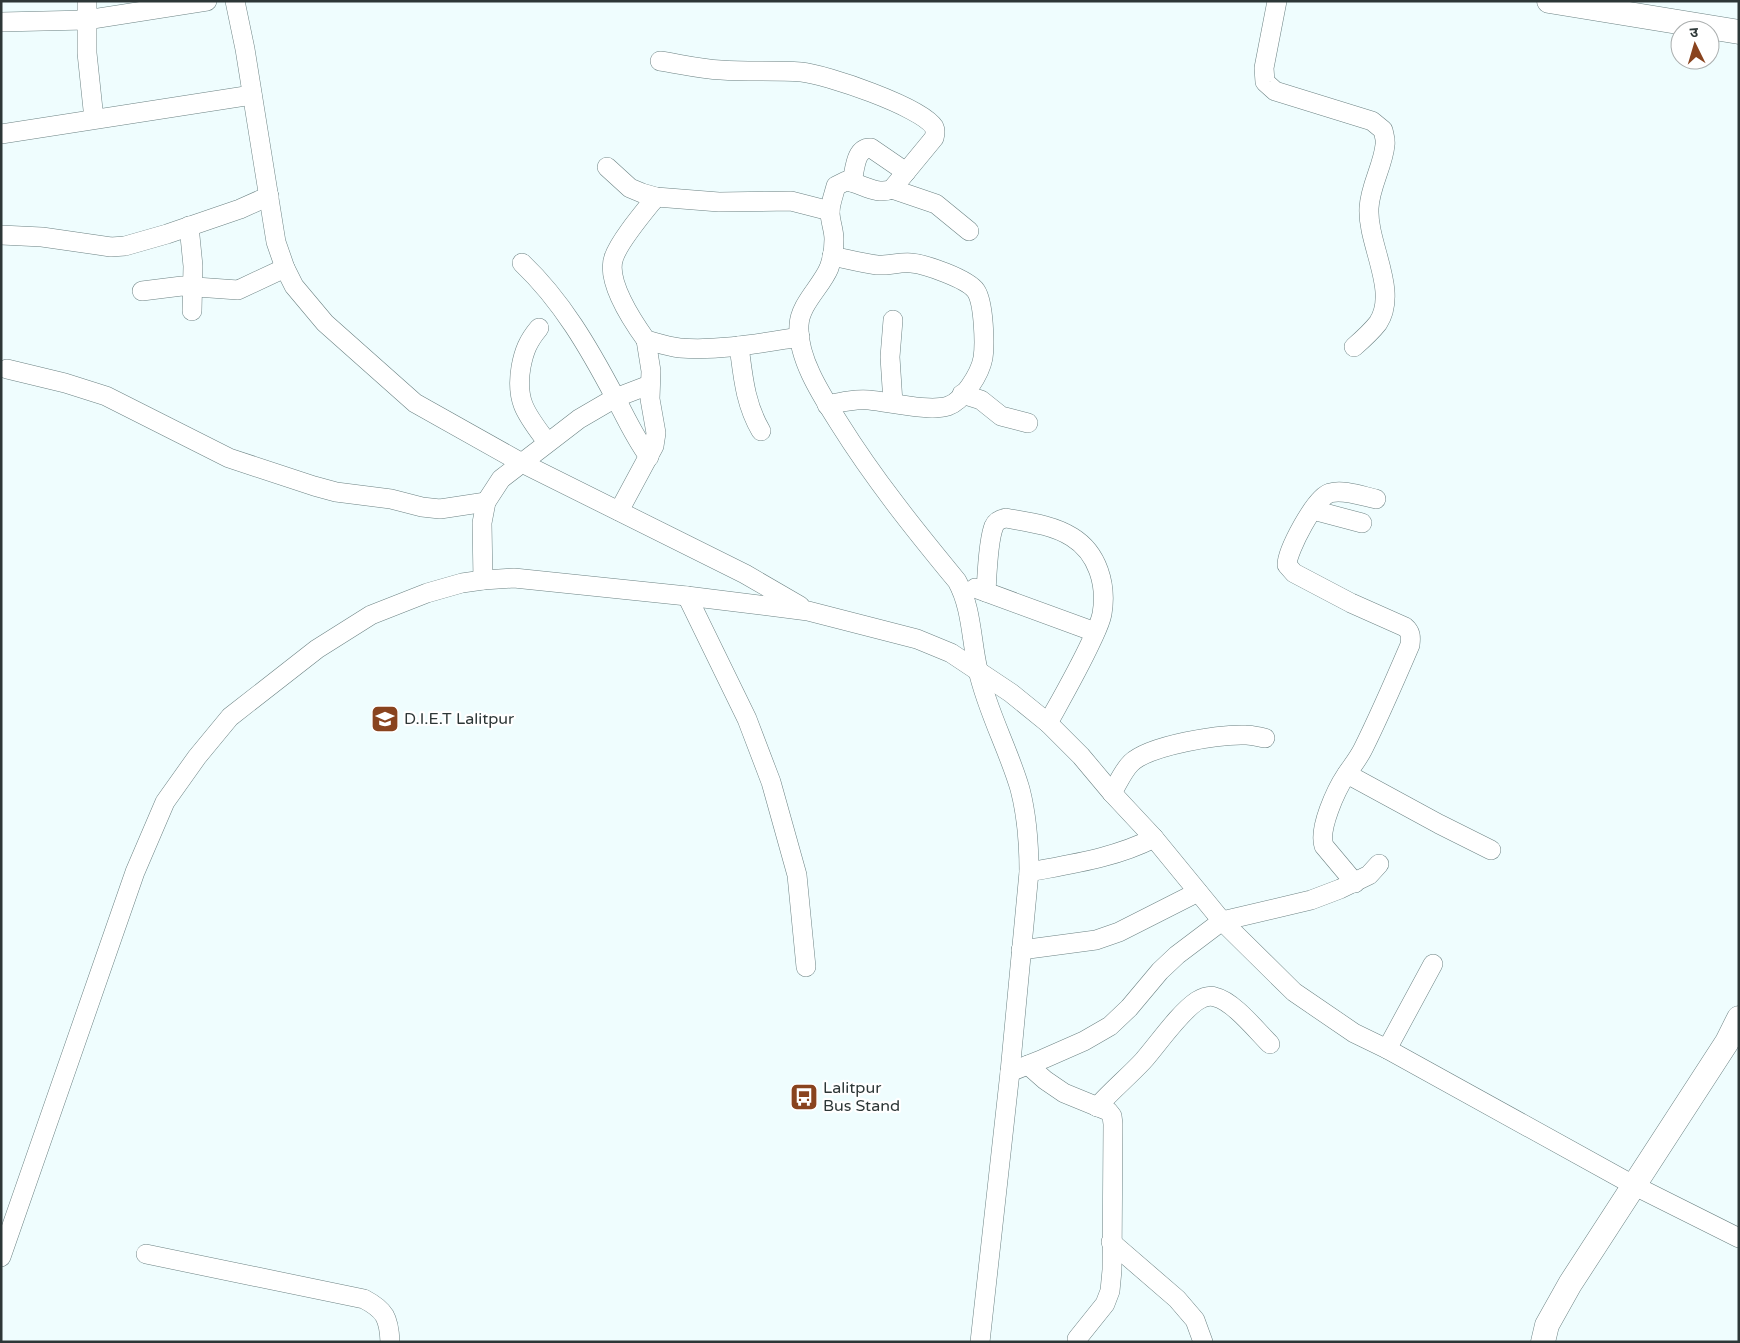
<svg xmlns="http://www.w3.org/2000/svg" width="1740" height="1343" viewBox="0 0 1740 1343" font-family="'Varela Round','Noto Sans Devanagari',sans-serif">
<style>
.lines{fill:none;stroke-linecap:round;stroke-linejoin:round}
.minor-casing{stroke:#6c8283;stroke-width:20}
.major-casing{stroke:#6c8283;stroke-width:25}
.minor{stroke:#fff;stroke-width:19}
.major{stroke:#fff;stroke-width:24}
.labels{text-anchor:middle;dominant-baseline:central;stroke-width:4.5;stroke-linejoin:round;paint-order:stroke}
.poi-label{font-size:16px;fill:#2d3737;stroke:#fff;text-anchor:start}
</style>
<rect width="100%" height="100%" fill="#effdfe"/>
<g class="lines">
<defs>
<g id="minor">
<path d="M87,1V53L94,119"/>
<path d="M235,1L245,49L276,242L285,268L294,286L325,323L415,403L522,463L745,574L800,606"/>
<path d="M1277,1L1264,68L1265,82L1275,91L1372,121L1383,130C1384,135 1386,140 1385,145C1383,166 1370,186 1369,208C1367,244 1399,291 1378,323C1371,332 1362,340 1354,347"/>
<path d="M1,22L86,20L207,1"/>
<path d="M660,61C680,64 700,69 721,70C747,72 774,70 801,72C825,74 922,107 934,127C936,131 935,134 934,138L892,189C877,196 861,183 846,181L836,186C834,194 830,204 830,212C830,221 834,230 834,239C834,248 832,260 829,268C821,287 800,304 799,325C797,358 822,396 839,423C874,479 915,530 957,581C972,608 971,640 978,670C987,711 1008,748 1020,789C1027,816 1029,844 1029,872L1010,1072L980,1342"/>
<path d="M1,134L252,95"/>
<path d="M607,167L630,188L642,193L656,197L719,202L791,201L830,211"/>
<path d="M852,182C855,170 855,147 871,148L906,172"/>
<path d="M892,189L936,204L969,231"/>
<path d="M656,197C644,212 620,240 614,257C605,280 633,322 646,340C657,343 669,347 680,348C720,351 761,343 800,337"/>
<path d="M189,226L193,266L192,311"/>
<path d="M1,235L42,237L111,247L125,246L167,234L240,209L269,196"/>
<path d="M522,263C562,301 589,348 615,397C626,418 635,438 649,457"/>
<path d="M142,291L182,286L238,290L285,268"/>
<path d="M893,320L890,357L893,403"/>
<path d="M539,328C528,341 524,351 521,367C515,402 527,415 547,442"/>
<path d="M739,346C743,376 745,404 761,431"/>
<path d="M7,369L65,383L106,396L229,458L314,486L336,492L391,499L422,507L440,509L486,502"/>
<path d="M962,394L981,400L1001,416L1028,423"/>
<path d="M827,405C841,402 854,399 869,400C890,402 929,412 948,406C963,401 980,374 983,358C985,345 984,303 976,291C968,279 925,264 911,263C899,262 888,266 877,265C862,263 847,259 832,256"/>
<path d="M1313,510L1362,523"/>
<path d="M619,511L654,446L656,433L650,399L651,371L646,340"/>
<path d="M483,580L482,523L486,502L501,479L579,419L615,398L649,385"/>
<path d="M975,588L1095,632"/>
<path d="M986,592C987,575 988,540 994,526C996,521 1001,519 1006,518C1028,522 1053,525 1072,537C1098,553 1107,585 1102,614C1100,624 1095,633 1091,642C1078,670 1063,696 1048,723"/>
<path d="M687,596L747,719L771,782L797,875L806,967"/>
<path d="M1347,774L1439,824L1491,850"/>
<path d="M1112,793C1118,783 1123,771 1131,763C1150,745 1220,734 1246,735C1252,735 1259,737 1265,738"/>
<path d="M1029,872C1071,864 1115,858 1154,838"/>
<path d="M1355,883L1324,846C1318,829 1336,790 1346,775C1352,766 1358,759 1363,749C1380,715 1395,680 1410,645C1411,637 1411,632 1405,627L1351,603L1294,573L1287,565C1287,551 1315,497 1330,493C1343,489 1362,496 1376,499"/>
<path d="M1021,950L1096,940L1119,932L1198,892"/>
<path d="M1387,1049L1433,964"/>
<path d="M1028,1065L1045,1080L1064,1093L1108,1111L1112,1116L1113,1124L1112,1270L1110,1291L1105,1304L1077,1339"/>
<path d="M1010,1072L1043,1059L1084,1041L1110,1026L1129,1008L1160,971L1177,955L1222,921L1311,900L1340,889L1369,875L1379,864"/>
<path d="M1097,1107C1111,1091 1128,1077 1143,1061C1158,1044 1179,1013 1197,1001C1202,998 1209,995 1215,997C1233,1001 1256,1030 1270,1044"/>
<path d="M1111,1242L1177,1299L1195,1320L1203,1342"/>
<path d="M146,1254L364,1299C385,1310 389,1318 390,1342"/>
<path d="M1,1257L135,872L165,802L197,757L230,717L317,649L371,615L427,593L462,583L483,580L514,578L687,596L808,611L917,639L951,653L1011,693L1048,723L1081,756L1112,793L1154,838L1222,921L1294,992L1354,1033L1387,1049L1635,1186L1739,1238"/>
</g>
<g id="major">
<path d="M1549,1L1739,32"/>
<path d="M1543,1342L1547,1325L1570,1284L1727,1042L1739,1018"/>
</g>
</defs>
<!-- minor casing -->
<use href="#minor" class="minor-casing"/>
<!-- major casing -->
<use href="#major" class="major-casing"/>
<!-- minor -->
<use href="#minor" class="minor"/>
<!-- major -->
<use href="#major" class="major"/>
</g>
<!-- icons -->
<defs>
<symbol id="university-square" viewBox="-11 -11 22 22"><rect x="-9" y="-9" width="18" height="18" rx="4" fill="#89431e" stroke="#fff"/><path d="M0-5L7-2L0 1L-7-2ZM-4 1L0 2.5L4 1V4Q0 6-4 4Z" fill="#fff"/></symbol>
<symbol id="bus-square" viewBox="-11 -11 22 22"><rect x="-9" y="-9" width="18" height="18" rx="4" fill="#89431e" stroke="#fff"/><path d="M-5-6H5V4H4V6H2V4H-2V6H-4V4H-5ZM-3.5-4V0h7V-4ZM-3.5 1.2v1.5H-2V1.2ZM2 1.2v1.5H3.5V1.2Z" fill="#fff"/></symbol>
</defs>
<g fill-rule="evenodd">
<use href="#university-square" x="369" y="703" width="32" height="32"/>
<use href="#bus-square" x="788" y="1081" width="32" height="32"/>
</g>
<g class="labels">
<!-- poi labels -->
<g class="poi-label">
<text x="404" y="719">D.I.E.T Lalitpur</text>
<text x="823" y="1088">Lalitpur<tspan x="823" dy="18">Bus Stand</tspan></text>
</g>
</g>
<!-- border -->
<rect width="1740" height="1343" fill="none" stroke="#2d3737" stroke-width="5"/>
<!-- north arrow -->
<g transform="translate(1695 45) rotate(355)"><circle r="24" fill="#ffffff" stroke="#abafaf"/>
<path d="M0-4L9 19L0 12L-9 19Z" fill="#89431e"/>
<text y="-8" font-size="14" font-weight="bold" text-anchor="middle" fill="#2d3737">उ</text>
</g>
</svg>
